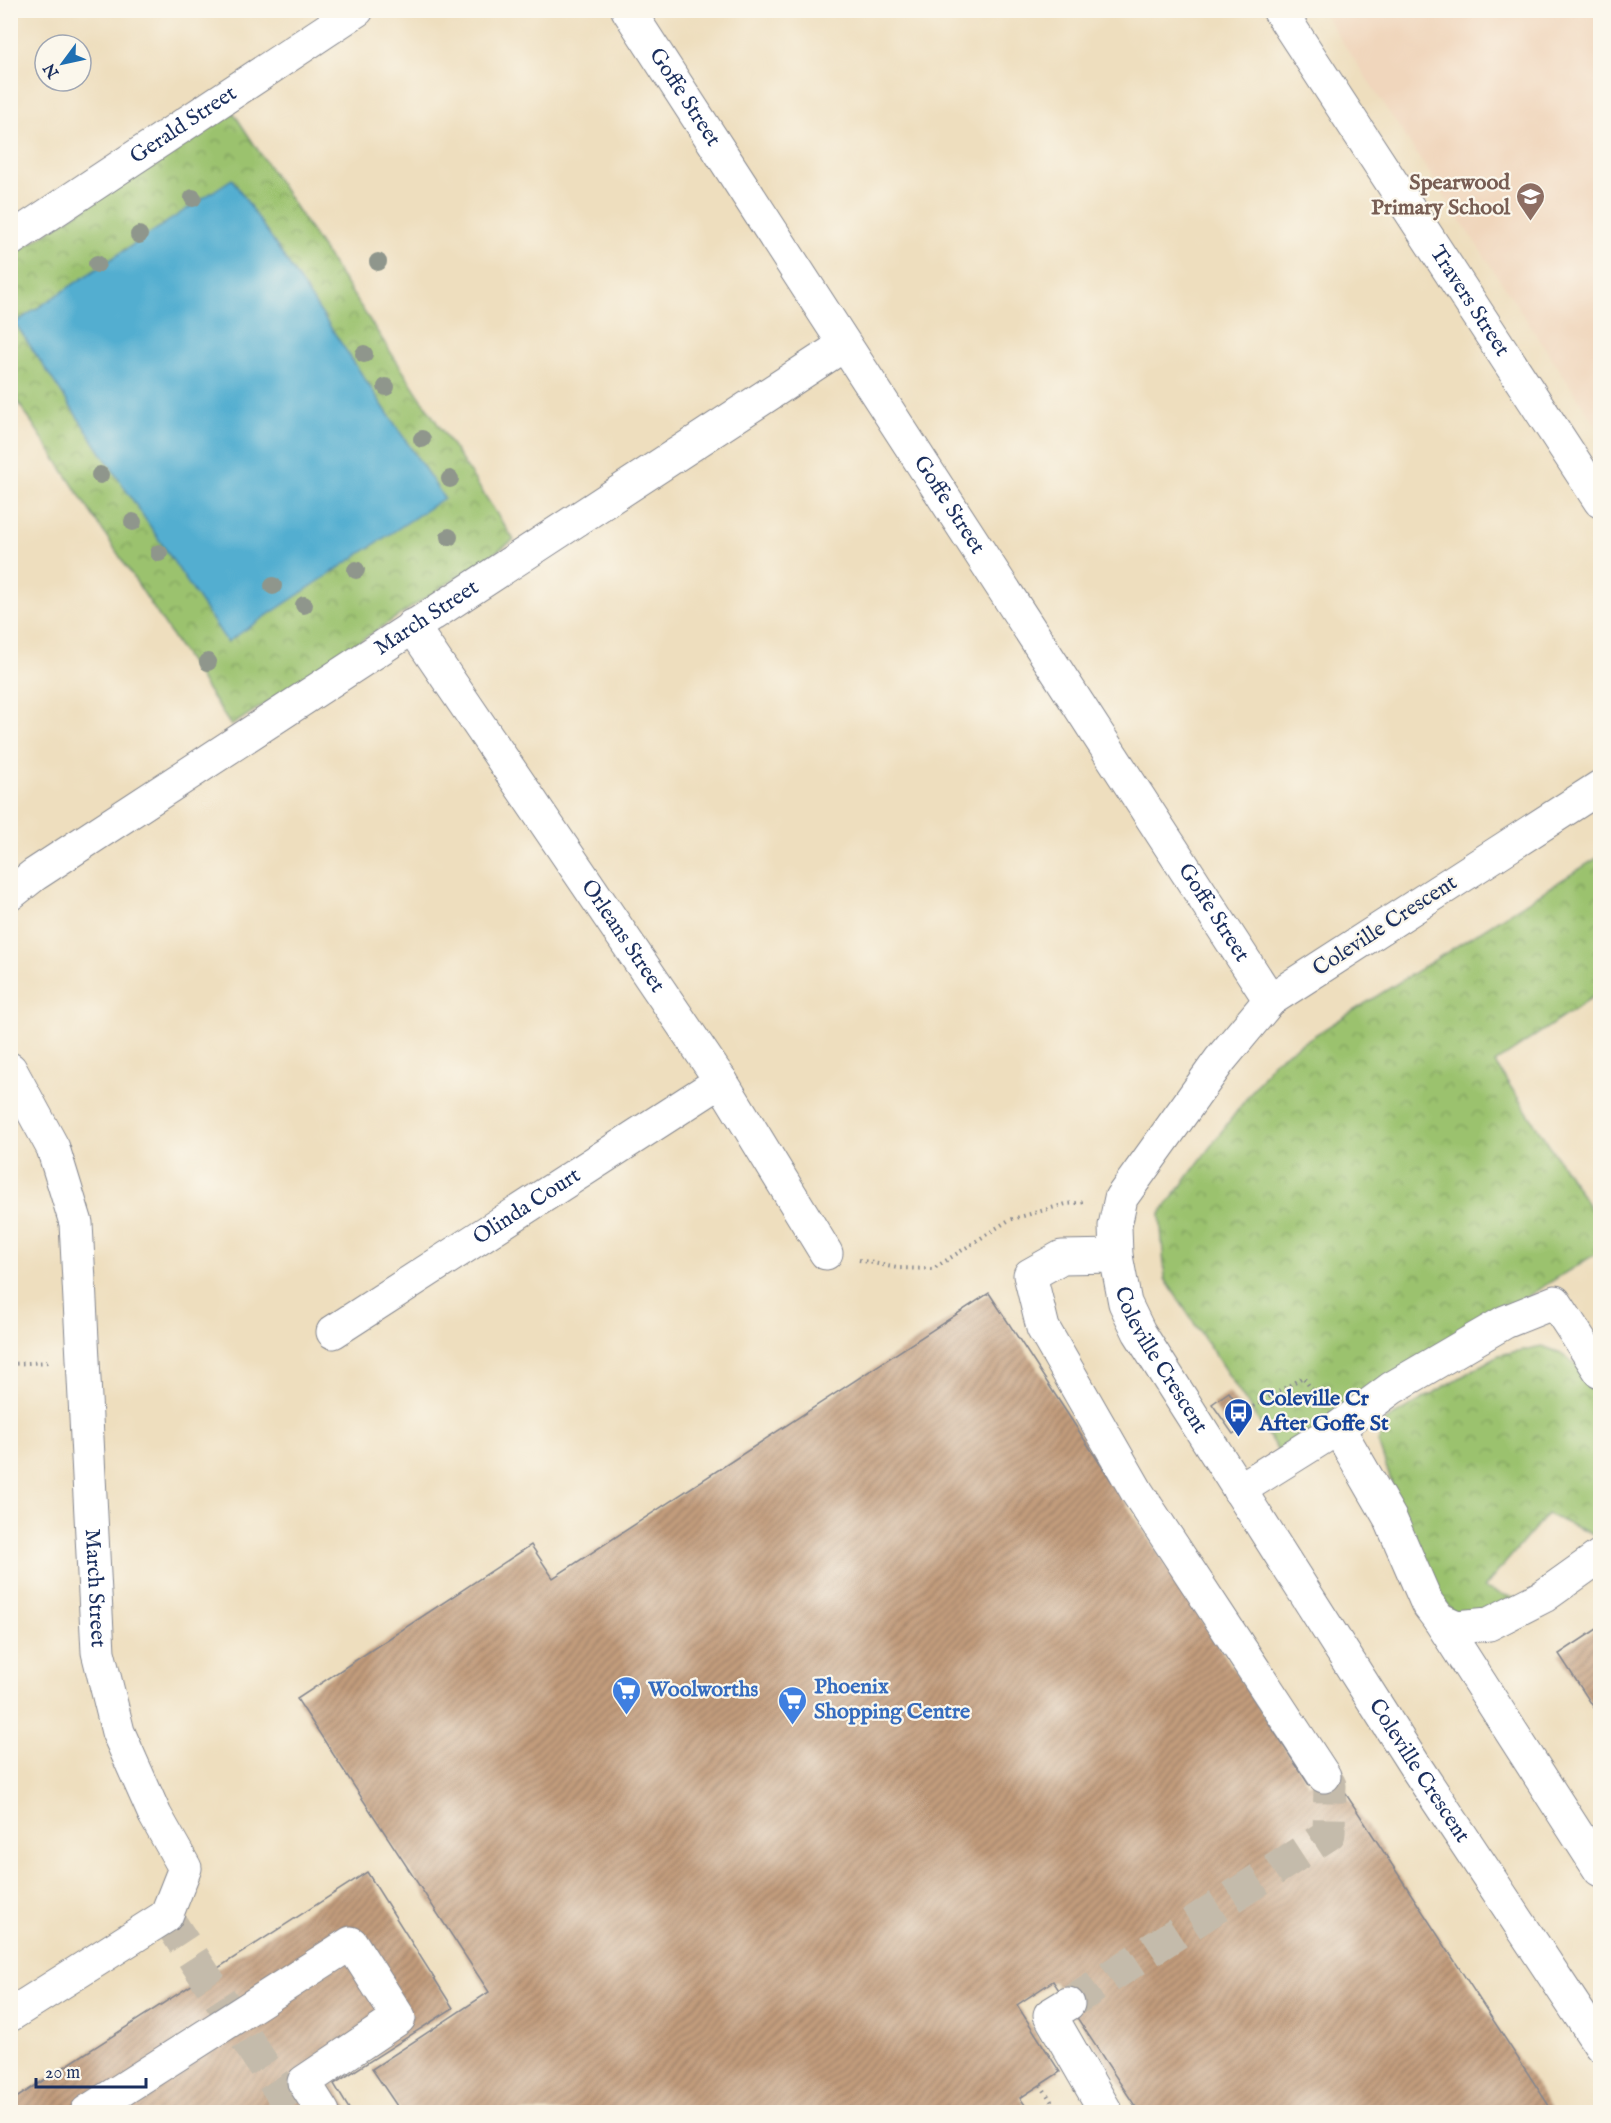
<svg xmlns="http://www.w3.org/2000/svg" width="1611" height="2123" viewBox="0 0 1611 2123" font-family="'IM FELL English',serif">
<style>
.built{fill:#f0d6bc}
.park{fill:url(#park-crowns);stroke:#5b7866;stroke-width:1.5}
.water{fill:#52aed0;stroke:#366e97;stroke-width:1.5}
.building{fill:url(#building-hatch)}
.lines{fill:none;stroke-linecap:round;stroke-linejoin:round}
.minor-tunnel{stroke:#c4bbab;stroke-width:33;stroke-dasharray:33 16;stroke-linecap:butt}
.minor-casing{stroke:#84868e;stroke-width:35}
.path{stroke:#84868e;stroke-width:4;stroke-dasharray:1.5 4.5;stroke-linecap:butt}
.minor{stroke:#fff;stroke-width:33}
.tree{fill:#8f968c}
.labels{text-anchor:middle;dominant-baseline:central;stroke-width:4.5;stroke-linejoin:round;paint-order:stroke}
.street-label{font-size:22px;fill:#1b2f5e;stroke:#fbf7ec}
.education-label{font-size:22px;font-weight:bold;fill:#785e54;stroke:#fbf7ec;text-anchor:end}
.transit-label{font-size:22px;font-weight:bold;fill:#164399;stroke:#fbf7ec;text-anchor:start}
.shop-label{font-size:22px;font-weight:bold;fill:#366cbe;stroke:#fbf7ec;text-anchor:start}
</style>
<defs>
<pattern id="park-crowns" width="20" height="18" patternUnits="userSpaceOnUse" patternTransform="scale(1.5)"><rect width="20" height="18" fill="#9bc26e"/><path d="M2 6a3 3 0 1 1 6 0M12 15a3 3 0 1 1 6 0" fill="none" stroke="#7e9e5e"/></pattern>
<pattern id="building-hatch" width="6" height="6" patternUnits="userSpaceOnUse" patternTransform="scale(1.5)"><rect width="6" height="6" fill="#c29c7c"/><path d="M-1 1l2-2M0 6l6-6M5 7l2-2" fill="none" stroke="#9d8069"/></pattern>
</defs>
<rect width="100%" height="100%" fill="#fbf7ec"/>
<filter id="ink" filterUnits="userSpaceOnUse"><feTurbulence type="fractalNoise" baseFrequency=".0167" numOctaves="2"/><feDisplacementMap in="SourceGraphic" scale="12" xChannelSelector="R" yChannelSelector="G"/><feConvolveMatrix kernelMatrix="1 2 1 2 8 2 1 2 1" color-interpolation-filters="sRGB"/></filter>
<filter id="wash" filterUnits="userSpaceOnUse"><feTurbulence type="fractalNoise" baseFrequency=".008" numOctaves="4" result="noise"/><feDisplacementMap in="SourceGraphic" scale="24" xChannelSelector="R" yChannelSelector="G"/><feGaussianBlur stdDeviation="1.35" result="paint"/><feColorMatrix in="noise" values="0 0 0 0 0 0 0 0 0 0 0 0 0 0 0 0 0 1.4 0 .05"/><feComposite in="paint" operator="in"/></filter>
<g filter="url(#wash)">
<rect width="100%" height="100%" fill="#eedebe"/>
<!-- built -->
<path class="built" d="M1322,11H1600V431Z"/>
<!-- park -->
<g class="park">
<path d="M233,112L514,540L231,726L11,391V256Z"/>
<path d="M1600,856V992L1495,1063L1600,1223V1251L1279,1452L1165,1279L1160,1214L1275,1060Z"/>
<path d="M1542,1346L1558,1352L1582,1368L1600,1396V1538L1547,1514L1484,1588L1520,1600L1461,1622L1442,1598L1405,1523L1378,1442L1385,1421L1499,1355Z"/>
</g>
<!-- water -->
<path class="water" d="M232,179L444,498L227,642L15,323Z"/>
<g id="blocks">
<!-- building -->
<g class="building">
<path d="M989,1293L1309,1785L1331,1771L1553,2112H1139L1053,1981L1017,2005L1060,2072L1020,2098L1030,2112H401L372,2069L489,1992L297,1699L531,1545L553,1578Z"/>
<path d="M1229,1392L1250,1422L1233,1434L1212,1404Z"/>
<path d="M1600,1627V1717L1559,1654Z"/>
<path d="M367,1872L453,2008L334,2084L351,2112H10V2102Z"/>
</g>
</g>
</g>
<g filter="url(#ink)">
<use href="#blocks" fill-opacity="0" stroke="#84868e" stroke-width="1.5"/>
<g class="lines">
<!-- minor-tunnel -->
<g class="minor-tunnel">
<path d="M166,1916L294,2112"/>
<path d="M1068,2004L1329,1834L1330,1785L1324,1776"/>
</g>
<defs>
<g id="minor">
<path id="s1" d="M628,10L1270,1000"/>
<path id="s2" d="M1279,10L1600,501"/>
<path id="s3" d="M10,240L357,10"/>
<path id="s4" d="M412,626L721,1081L826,1253"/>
<path id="s5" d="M1600,787L1270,1000L1220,1060L1121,1198L1115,1226L1116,1256L1125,1303L1139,1332L1417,1769L1600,2045"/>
<path id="s6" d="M10,894L34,875L844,345"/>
<path id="s7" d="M10,1069L53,1148L76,1223L98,1652L118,1732L155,1815L185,1868L166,1916L10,2015"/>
<path d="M1116,1256L1062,1257L1030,1275L1043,1328L1137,1492L1324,1776"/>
<path id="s8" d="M333,1332L721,1081"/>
<path d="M1338,1428L1390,1518L1427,1603L1439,1619L1457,1627L1489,1624L1544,1596L1600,1556"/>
<path d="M1239,1490L1338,1428L1392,1388L1505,1322L1555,1302L1600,1371"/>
<path d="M1439,1619L1600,1870"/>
<path d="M1068,2004L1050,2015L1106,2112"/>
<path d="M87,2112L351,1943L399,2018L304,2082L323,2112"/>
</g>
</defs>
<!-- minor casing -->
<use href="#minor" class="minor-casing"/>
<!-- path -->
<g class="path">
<path d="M859,1260L897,1268L933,1269L1009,1220L1066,1204L1086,1202"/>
<path d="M10,1364L49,1362"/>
<path d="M1243,1413L1303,1377L1319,1400"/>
<path d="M1041,2085L1058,2112"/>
</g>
<!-- minor -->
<use href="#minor" class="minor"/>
</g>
<!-- trees -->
<g class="tree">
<circle cx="193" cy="198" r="9"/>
<circle cx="139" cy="235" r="9"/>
<circle cx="378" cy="262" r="9"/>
<circle cx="97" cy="264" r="9"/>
<circle cx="364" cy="354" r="9"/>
<circle cx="386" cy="387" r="9"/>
<circle cx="422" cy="439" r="9"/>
<circle cx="100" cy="475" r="9"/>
<circle cx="450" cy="479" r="9"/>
<circle cx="133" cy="522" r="9"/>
<circle cx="449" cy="537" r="9"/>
<circle cx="159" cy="553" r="9"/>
<circle cx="356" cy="570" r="9"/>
<circle cx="273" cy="586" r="9"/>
<circle cx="304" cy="605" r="9"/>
<circle cx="208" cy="662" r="9"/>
</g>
</g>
<!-- icons -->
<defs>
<symbol id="school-pin" viewBox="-11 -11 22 30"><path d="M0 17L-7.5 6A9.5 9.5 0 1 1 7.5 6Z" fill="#8d6e63" stroke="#fbf7ec"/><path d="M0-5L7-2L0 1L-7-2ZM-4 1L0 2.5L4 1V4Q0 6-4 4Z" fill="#fff"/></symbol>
<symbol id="bus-pin" viewBox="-11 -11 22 30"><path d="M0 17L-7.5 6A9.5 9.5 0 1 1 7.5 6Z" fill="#1a4fb4" stroke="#fbf7ec"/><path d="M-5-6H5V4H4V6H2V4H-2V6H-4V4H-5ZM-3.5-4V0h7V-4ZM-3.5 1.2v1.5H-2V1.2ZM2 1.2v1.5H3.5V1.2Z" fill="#fff"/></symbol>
<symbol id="supermarket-pin" viewBox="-11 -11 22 30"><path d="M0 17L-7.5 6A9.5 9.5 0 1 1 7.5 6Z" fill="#3f7fe0" stroke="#fbf7ec"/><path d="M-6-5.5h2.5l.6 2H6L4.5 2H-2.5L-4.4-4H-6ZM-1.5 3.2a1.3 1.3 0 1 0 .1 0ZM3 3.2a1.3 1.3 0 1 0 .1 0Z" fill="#fff"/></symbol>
</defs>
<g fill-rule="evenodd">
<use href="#school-pin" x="1514" y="180" width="33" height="45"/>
<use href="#bus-pin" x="1222" y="1396" width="33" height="45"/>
<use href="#supermarket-pin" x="610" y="1674" width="33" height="45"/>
<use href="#supermarket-pin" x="776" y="1684" width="33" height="45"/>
</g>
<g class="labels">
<!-- street labels -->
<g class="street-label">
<text stroke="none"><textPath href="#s1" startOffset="104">Goffe Street</textPath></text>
<text stroke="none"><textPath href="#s3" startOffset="208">Gerald Street</textPath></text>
<text stroke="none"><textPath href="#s2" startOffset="348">Travers Street</textPath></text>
<text stroke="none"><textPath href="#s1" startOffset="590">Goffe Street</textPath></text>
<text stroke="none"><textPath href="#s6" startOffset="500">March Street</textPath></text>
<text stroke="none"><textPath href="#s1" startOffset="1076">Goffe Street</textPath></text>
<text transform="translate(1385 926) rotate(-33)">Coleville Crescent</text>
<text stroke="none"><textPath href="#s4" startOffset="375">Orleans Street</textPath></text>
<text stroke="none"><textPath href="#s8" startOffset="231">Olinda Court</textPath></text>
<text stroke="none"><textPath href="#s5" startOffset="814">Coleville Crescent</textPath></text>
<text stroke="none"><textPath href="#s7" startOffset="534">March Street</textPath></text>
<text stroke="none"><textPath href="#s5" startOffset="1300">Coleville Crescent</textPath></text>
</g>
<!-- education labels -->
<g class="education-label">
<text x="1510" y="183">Spearwood<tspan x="1510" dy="25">Primary School</tspan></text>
</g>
<!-- transit labels -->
<g class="transit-label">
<text x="1259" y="1399">Coleville Cr<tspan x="1259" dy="25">After Goffe St</tspan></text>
</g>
<!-- shop labels -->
<g class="shop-label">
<text x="814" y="1687">Phoenix<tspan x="814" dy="25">Shopping Centre</tspan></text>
<text x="648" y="1690">Woolworths</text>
</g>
</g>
<!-- margin -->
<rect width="1611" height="2123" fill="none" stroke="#fbf7ec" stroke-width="36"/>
<!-- north arrow -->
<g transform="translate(63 63) rotate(237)"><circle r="28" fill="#fbf7ec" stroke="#a1a7b3" stroke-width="1.5"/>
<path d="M0-4.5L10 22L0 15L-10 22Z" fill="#1f6fb2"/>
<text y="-9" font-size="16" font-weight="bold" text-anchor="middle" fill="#1b2f5e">N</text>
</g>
<!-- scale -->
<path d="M36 2078v9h110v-9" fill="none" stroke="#1b2f5e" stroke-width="3"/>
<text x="45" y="2078" font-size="18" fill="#1b2f5e" stroke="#fbf7ec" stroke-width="4.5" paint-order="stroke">20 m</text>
</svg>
